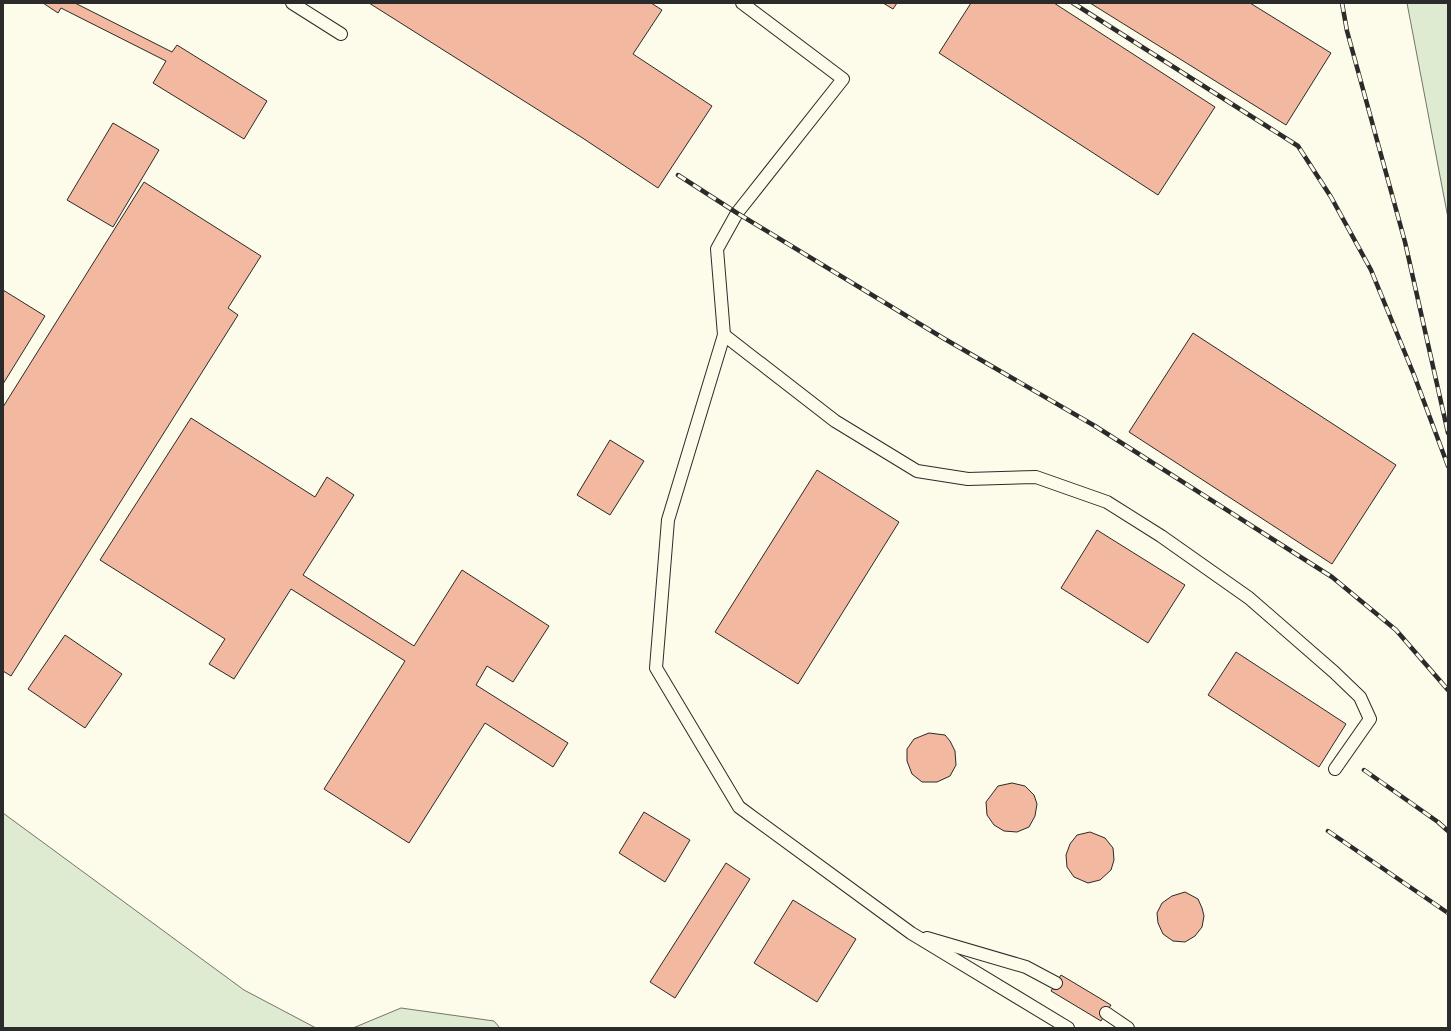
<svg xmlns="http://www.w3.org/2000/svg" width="1451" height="1031" viewBox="0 0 1451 1031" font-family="Raleway,sans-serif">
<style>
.green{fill:#deebd1;stroke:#74746e}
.building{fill:#f2b8a0;stroke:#2b2b2b}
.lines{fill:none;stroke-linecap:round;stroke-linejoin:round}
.lane-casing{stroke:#2b2b2b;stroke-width:14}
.lane{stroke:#fdfbea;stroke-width:12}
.rail-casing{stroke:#2b2b2b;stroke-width:4.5}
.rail{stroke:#fdfbea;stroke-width:3;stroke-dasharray:9;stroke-linecap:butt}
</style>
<rect width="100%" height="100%" fill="#fdfbea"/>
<!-- green -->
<g class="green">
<path d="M1407,3H1448V218Z"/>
<path d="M3,813L244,990L316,1028H3Z"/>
<path d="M401,1008L494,1021L500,1028H353Z"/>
</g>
<!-- building -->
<g class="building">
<path d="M43,3H75L172,52L177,45L267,101L244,139L153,83L166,61L61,8L58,13Z"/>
<path d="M369,3H651L662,10L633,54L712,106L658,188L581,137Z"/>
<path d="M883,3H897L893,9Z"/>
<path d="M971,3H1054L1215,107L1158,195L939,53Z"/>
<path d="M1090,3H1250L1331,53L1286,125Z"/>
<path d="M113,123L159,150L113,227L67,200Z"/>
<path d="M144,182L261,256L228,308L238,315L11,676L3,671V407Z"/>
<path d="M3,290L45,316L3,384Z"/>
<path d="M1193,333L1396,465L1332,564L1129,432Z"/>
<path d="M191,418L315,497L327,477L354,495L303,575L414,646L462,570L549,626L513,682L487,666L476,685L568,743L553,767L485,723L409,843L324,789L405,661L291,589L234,679L209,664L225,639L100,560Z"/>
<path d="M610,440L644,461L610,515L577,495Z"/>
<path d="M817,470L899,522L798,684L715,632Z"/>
<path d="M1097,530L1185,585L1148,643L1061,588Z"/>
<path d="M65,635L122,674L85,728L28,689Z"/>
<path d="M1236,652L1346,724L1319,767L1208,695Z"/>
<path d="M929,733L945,735L950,741L955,751L956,765L950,776L937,782H922L912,774L907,761V749L914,739Z"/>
<path d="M1012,783L1025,786L1034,795L1037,804L1035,816L1029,827L1017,832L1004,831L994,825L987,815L986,802L998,786Z"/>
<path d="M644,812L690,840L665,882L619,853Z"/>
<path d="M1090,832L1105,838L1113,848L1114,860L1111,870L1100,880L1088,883L1074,877L1067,867L1066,855L1070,844L1077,835Z"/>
<path d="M726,863L750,879L675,998L650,982Z"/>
<path d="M1185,892L1198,899L1202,908L1204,916L1202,927L1195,936L1185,942L1173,941L1163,934L1158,923L1157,913L1162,903L1172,896Z"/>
<path d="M793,900L856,939L817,1002L754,963Z"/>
<path d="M1061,975L1111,1005L1101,1021L1051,991Z"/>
</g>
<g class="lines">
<defs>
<g id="lane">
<path d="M292,3L341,34"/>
<path d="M742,3L843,79L737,213L717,249L724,335L668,520L656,668L739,807L911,933L1068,1028"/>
<path d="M724,335L835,421L917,471L968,479L1036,477L1107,502L1161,536L1249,598L1334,672L1360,697L1370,719L1335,769"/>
<path d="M927,938L1026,967L1056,983"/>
<path d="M1106,1013L1128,1028"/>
</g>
</defs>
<!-- lane casing -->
<use href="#lane" class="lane-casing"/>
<!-- lane -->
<use href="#lane" class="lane"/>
<defs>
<g id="rail">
<path d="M1073,3L1298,146L1331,197L1371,270L1414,375L1448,466"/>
<path d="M1342,3L1347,31L1405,242L1448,433"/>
<path d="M678,175L737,213L943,338L1095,426L1332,577L1396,630L1448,690"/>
<path d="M1364,770L1438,822L1448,831"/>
<path d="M1328,831L1448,913"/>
</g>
</defs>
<!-- rail casing -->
<use href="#rail" class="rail-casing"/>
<!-- rail -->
<use href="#rail" class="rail"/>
</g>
<!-- border -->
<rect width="1451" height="1031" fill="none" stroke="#2b2b2b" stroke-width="8"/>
</svg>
